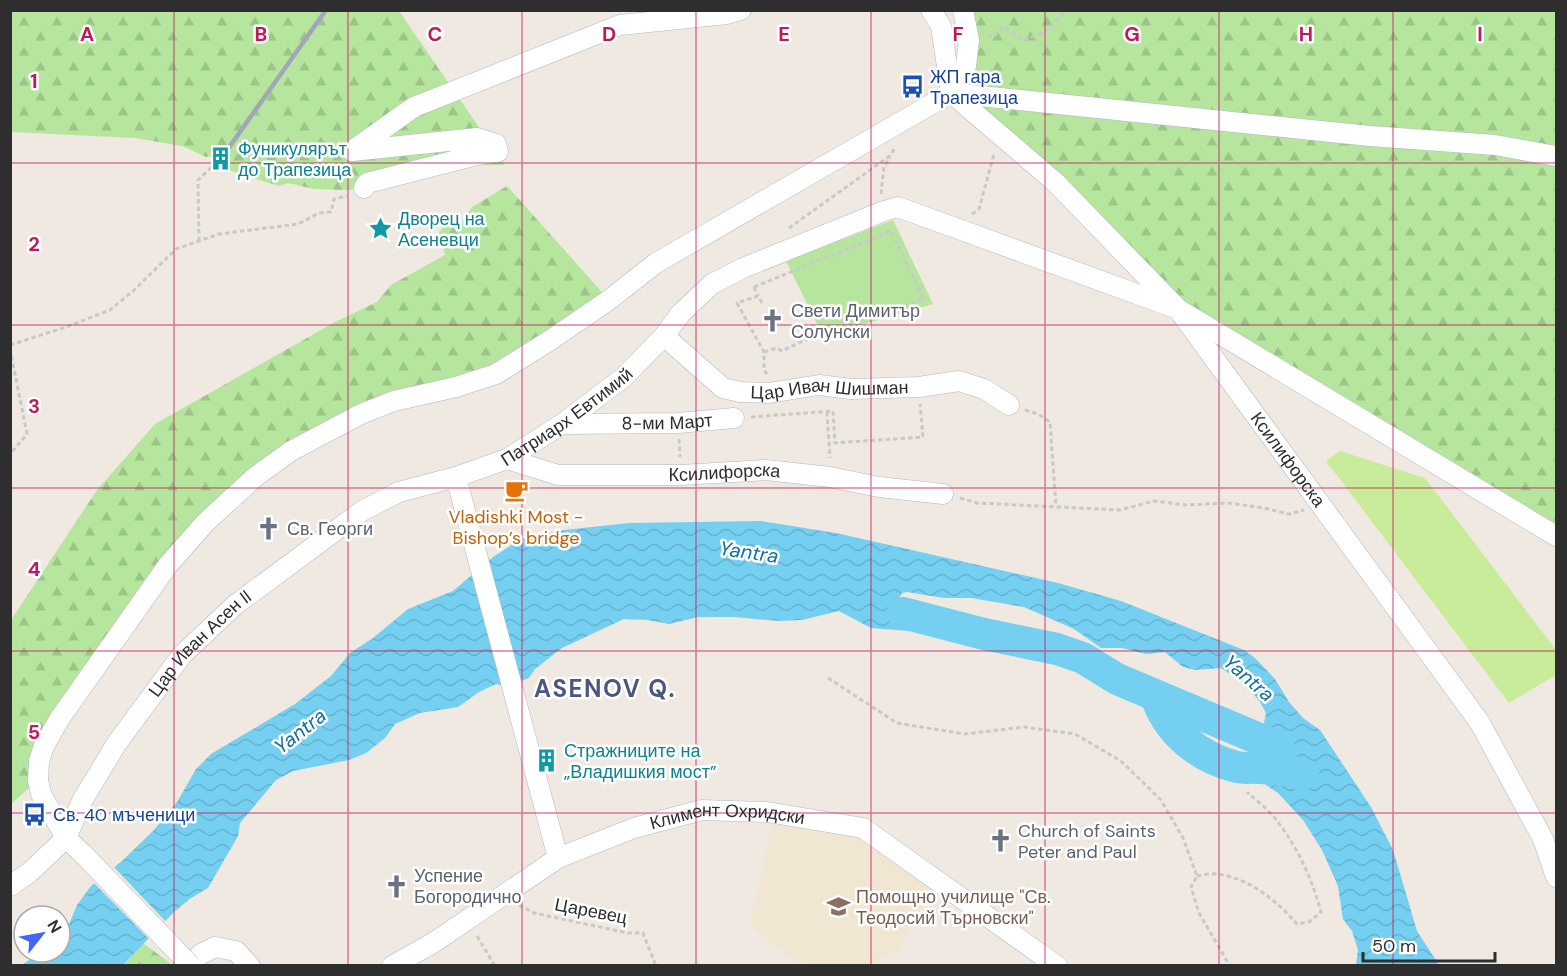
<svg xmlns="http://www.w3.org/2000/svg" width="1567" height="976" viewBox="0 0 1567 976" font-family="'DM Sans',sans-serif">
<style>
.education{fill:#f0e6d1}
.forest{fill:url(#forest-firs)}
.park{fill:#b6e59e}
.pitch{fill:#c9ec9a}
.water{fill:url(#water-waves)}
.pier{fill:#efe9e1}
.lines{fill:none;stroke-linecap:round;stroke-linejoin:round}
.river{stroke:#75cff0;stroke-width:32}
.minor-casing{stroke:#b4b7c1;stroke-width:21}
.path{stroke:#c9c9c9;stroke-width:3;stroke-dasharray:4.5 3;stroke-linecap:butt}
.minor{stroke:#fff;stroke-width:20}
.rail{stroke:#a3a6b8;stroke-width:4.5}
.minor-bridge-casing{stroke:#b4b7c1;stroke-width:21;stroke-linecap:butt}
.minor-bridge{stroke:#fff;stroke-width:20}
.grid{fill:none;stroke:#c2185b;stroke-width:1.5;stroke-opacity:0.55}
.labels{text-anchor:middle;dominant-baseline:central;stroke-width:5;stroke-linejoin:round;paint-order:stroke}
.transit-label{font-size:18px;fill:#164399;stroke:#fff;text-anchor:start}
.culture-label{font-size:18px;fill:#0d838f;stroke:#fff;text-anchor:start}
.worship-label{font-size:18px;fill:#5b616d;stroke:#fff;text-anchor:start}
.street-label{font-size:18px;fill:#2e2e2e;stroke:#fff}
.food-label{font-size:18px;fill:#c56008;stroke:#fff}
.education-label{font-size:18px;fill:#785e54;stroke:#fff;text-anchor:start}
.water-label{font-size:20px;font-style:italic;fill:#0d6fa3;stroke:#fff}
.district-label{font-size:24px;font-weight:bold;letter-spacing:1.5px;fill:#4d5680;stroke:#fff}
.grid-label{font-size:20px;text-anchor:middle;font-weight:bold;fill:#c2185b;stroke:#fff;stroke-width:5;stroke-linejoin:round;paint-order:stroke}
</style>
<defs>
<pattern id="forest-firs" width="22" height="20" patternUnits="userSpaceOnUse" patternTransform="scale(1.5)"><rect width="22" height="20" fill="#b6e59e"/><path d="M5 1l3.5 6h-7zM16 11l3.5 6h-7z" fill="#9dc588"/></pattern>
<pattern id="water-waves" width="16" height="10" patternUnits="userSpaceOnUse" patternTransform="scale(1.5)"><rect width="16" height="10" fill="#75cff0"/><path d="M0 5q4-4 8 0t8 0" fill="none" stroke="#66b2ce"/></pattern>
</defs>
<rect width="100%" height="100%" fill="#efe9e1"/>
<!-- education -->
<path class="education" d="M773,822L862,839L932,889L900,948L871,965H812L791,958L750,925Z"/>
<!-- forest -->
<g class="forest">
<path d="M10,11H399L505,165H473L348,190L314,189L288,183L279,186L225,169L230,162L216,150L210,156L206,157L182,146L135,138L11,132Z"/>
<path d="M963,11H1556V536L1178,309L951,93L966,66Z"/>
<path d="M507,186L609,300L496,374L320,435L205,523L60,718L38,780L11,804V620L97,490L155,424L335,322L377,302L391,285L445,255L439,233L446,222L457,230L472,207Z"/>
<path d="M143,943L170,963L168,966H123Z"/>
</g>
<!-- park -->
<path class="park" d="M893,220L933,304L823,336L786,261Z"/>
<!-- pitch -->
<path class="pitch" d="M1340,451L1425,478L1556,650V675L1509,703L1326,461Z"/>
<!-- water -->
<path class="water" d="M761,521L836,533L1058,583L1121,601L1244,650L1255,658L1275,679L1289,702L1303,718L1320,730L1371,807L1393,850L1417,931L1439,965H1356L1358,950L1352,931L1343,919L1338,886L1322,850L1303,820L1278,793L1266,785L1261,774L1259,760L1253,746L1241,737L1237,731L1241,728L1256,729L1264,723L1266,713L1260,702L1245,684L1221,668L1195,670L1183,667L1165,652L1146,654L1122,648H1101L1074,629L1024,607L971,598H944L907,592L902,593L899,598L902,605L912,610L931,611L945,618L942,628L928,626L917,627L910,631L871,628L839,611L802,620L779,621L734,617H698L669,624L648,620L624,619L562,648L535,669L529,678L508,686L496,684L479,692L458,707L420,713L395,724L385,738L366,753L349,760L293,771L276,780L240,823L238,836L208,888L191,898L174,912L123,965L20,966L41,952H60V939L68,927L77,905L91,886L121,862L154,830L177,802L196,769L211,754L295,704L331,676L350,653L373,638L408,609L453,591L493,557L521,539L564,530L629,523Z"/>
<!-- pier -->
<path class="pier" d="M112,865L167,923L150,940L92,881Z"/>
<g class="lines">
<!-- river -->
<g class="river">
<path d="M903,613L984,634L1057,649L1083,658L1117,679L1278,747"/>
<path d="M1156,696C1168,733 1200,758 1237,767C1245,769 1253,767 1261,768C1275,769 1289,771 1303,774"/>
</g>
<defs>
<g id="minor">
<path d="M931,10L941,26L951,93"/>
<path id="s1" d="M951,93L1055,182L1178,309L1480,723L1543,839L1556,877"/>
<path d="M951,93L1370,136L1495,145L1556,156"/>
<path d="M364,188L367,183L473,156L498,152L496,144L477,138L352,151L414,107L620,25L727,14L741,10"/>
<path id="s2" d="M664,336L723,388L740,392L769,393L819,385L851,389L919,387L959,381L984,389L1009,405"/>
<path id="s3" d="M562,424L678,423L734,418"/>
<path id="s4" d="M507,459L558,475H681L766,470L830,477L879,487L943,494"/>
<path d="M456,477L558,858"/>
<path d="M84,855L66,838L41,794L38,780L39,761L44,746L60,718L168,565L205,523L255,477L291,451L361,414L394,401L456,387L496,374L549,341L609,300L656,263L951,93L966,66L969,40L963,10"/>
<path id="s5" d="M10,886L30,872L66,838L82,801L117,743L182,655L235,605L362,511L399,492L456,477L507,459L562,424L624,377L664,336L681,313L712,284L743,268L884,211L898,207L1178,309L1556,536"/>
<path d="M187,966L201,954L215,947L236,951L250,966"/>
<path id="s6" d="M392,966L433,943L558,858L634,828L702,810L767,812L863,828L1057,966"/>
</g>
</defs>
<!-- minor casing -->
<use href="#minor" class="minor-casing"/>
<!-- path -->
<g class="path">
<path d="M987,37L994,36L1003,27L1022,40L1044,33L1066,10"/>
<path d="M881,194L884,167L890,157"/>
<path d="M972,214L979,209L994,154"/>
<path d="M789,228L891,155L895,147"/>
<path d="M199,241L198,180L217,162"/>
<path d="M754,287L891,231L924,299L815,335L782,351L777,348L764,352"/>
<path d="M754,287L758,296"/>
<path d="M762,303L758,296L737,303L764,352V370L767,374"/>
<path d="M10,345L66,327L110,310L133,291L176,249L219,234L298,224L319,213L331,212L334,199L347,196"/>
<path d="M10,349L27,434L10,454"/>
<path d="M1025,410L1038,414L1050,422L1056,506"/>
<path d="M827,412L830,458"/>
<path d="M751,417L833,411L835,443L923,437L920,404"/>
<path d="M679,439L680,457"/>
<path d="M960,498L977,503L1120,510L1154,501L1186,505L1228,503L1264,508L1289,514L1304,510"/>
<path d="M828,678L897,723L964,734L1024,727L1075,734L1121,761L1161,800L1183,838L1197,876L1191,887L1199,913L1230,966"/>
<path d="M1197,876C1203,875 1210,873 1216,874C1248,877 1277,901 1297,924L1309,922L1321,912C1312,879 1298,848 1277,821C1269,810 1257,801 1247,792"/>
<path d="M519,905L534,913L628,933H643L656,966"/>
<path d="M477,936L495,966"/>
</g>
<!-- minor -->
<use href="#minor" class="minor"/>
<!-- rail -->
<path class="rail" d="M223,156L326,10"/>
<defs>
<path id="minor-bridge" d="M84,855L191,966"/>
</defs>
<!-- minor-bridge casing -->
<use href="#minor-bridge" class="minor-bridge-casing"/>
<!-- minor-bridge -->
<use href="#minor-bridge" class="minor-bridge"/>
</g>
<!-- grid -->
<path class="grid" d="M174,10V966M348,10V966M522,10V966M696,10V966M871,10V966M1045,10V966M1219,10V966M1393,10V966M10,163H1556M10,325H1556M10,488H1556M10,651H1556M10,813H1556"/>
<!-- icons -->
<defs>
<symbol id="bus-bare" viewBox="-9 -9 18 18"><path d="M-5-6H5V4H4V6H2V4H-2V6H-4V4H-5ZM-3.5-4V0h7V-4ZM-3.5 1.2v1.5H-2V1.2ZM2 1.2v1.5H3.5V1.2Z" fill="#1a4fb4" stroke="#fff" stroke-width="2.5" paint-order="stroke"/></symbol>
<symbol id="building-bare" viewBox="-9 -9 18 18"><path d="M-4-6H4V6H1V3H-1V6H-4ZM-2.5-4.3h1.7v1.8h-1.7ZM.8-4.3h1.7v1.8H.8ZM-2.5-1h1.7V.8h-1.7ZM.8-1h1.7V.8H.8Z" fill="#0f9aa8" stroke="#fff" stroke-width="2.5" paint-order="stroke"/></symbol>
<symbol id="sight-bare" viewBox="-9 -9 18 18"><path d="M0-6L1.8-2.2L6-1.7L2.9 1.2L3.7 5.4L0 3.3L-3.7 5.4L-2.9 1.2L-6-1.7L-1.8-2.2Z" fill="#0f9aa8" stroke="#fff" stroke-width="2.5" paint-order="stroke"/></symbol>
<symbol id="church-bare" viewBox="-9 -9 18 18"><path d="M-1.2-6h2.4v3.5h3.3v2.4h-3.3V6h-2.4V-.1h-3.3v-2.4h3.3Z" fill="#6b7280" stroke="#fff" stroke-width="2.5" paint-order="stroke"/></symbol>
<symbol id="cafe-bare" viewBox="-9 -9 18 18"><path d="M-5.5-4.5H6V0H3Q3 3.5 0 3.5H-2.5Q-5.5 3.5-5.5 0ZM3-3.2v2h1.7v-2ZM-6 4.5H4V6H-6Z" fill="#e8710a" stroke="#fff" stroke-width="2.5" paint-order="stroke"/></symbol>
<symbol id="school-bare" viewBox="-9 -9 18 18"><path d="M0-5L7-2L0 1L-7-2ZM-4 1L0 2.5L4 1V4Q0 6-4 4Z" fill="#8d6e63" stroke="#fff" stroke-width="2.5" paint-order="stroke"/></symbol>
</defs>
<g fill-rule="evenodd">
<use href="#bus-bare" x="896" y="70" width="33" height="33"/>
<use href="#building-bare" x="204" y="142" width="33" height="33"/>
<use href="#sight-bare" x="364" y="212" width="33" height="33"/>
<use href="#church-bare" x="756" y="304" width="33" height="33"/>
<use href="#cafe-bare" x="500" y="474" width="33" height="33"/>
<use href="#church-bare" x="252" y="512" width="33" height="33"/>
<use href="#building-bare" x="530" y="744" width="33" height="33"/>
<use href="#bus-bare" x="18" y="798" width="33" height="33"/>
<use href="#church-bare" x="984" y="824" width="33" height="33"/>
<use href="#church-bare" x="380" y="870" width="33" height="33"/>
<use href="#school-bare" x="822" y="890" width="33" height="33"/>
</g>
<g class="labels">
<!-- transit labels -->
<g class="transit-label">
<text x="930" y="77">ЖП гара<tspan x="930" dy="21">Трапезица</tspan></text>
<text x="53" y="815">Св. 40 мъченици</text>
</g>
<!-- culture labels -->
<g class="culture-label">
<text x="238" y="149">Фуникулярът<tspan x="238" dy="21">до Трапезица</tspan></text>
<text x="398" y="219">Дворец на<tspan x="398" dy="21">Асеневци</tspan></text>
<text x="564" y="751">Стражниците на<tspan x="564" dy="21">„Владишкия мост”</tspan></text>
</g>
<!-- worship labels -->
<g class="worship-label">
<text x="791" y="311">Свети Димитър<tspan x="791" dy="21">Солунски</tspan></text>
<text x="287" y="529">Св. Георги</text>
<text x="1018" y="831">Church of Saints<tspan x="1018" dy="21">Peter and Paul</tspan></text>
<text x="414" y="876">Успение<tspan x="414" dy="21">Богородично</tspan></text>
</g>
<!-- street labels -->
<g class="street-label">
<text stroke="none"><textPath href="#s2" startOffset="186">Цар Иван Шишман</textPath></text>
<text stroke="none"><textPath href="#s5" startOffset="750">Патриарх Евтимий</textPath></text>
<text stroke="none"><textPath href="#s3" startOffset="105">8-ми Март</textPath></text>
<text stroke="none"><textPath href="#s1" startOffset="500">Ксилифорска</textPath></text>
<text stroke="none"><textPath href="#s4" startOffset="220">Ксилифорска</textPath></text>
<text stroke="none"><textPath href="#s5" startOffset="312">Цар Иван Асен II</textPath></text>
<text stroke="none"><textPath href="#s6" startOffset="375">Климент Охридски</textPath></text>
<text transform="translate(591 911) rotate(11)">Царевец</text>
</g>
<!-- food labels -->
<g class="food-label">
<text x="516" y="517">Vladishki Most -<tspan x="516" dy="21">Bishop’s bridge</tspan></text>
</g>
<!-- education labels -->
<g class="education-label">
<text x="856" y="897">Помощно училище "Св.<tspan x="856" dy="21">Теодосий Търновски"</tspan></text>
</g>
<!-- water labels -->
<g class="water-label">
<text transform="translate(749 552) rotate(8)">Yantra</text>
<text transform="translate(1249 678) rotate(41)">Yantra</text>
<text transform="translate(300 731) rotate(-38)">Yantra</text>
</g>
<!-- district labels -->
<g class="district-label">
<text x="605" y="688">ASENOV Q.</text>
</g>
</g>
<g class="grid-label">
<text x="87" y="41">A</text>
<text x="261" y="41">B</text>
<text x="435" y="41">C</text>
<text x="609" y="41">D</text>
<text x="784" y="41">E</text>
<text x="958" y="41">F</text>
<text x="1132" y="41">G</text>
<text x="1306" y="41">H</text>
<text x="1480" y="41">I</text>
<text x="34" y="88">1</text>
<text x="34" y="251">2</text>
<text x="34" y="413">3</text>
<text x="34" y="576">4</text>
<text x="34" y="739">5</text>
</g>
<!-- border -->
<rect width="1567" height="976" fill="none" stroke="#2e2e2e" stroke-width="24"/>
<!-- north arrow -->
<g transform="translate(42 934) rotate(59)"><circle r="28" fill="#ffffff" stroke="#ababab" stroke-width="1.5"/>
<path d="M0-4.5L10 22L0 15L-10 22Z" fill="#4264fb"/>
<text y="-9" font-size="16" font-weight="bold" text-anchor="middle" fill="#2e2e2e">N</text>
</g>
<!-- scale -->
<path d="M1363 952v9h132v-9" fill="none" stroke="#2e2e2e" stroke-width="3"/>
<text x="1372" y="952" font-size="18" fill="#2e2e2e" stroke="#ffffff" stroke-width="4.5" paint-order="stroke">50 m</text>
</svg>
